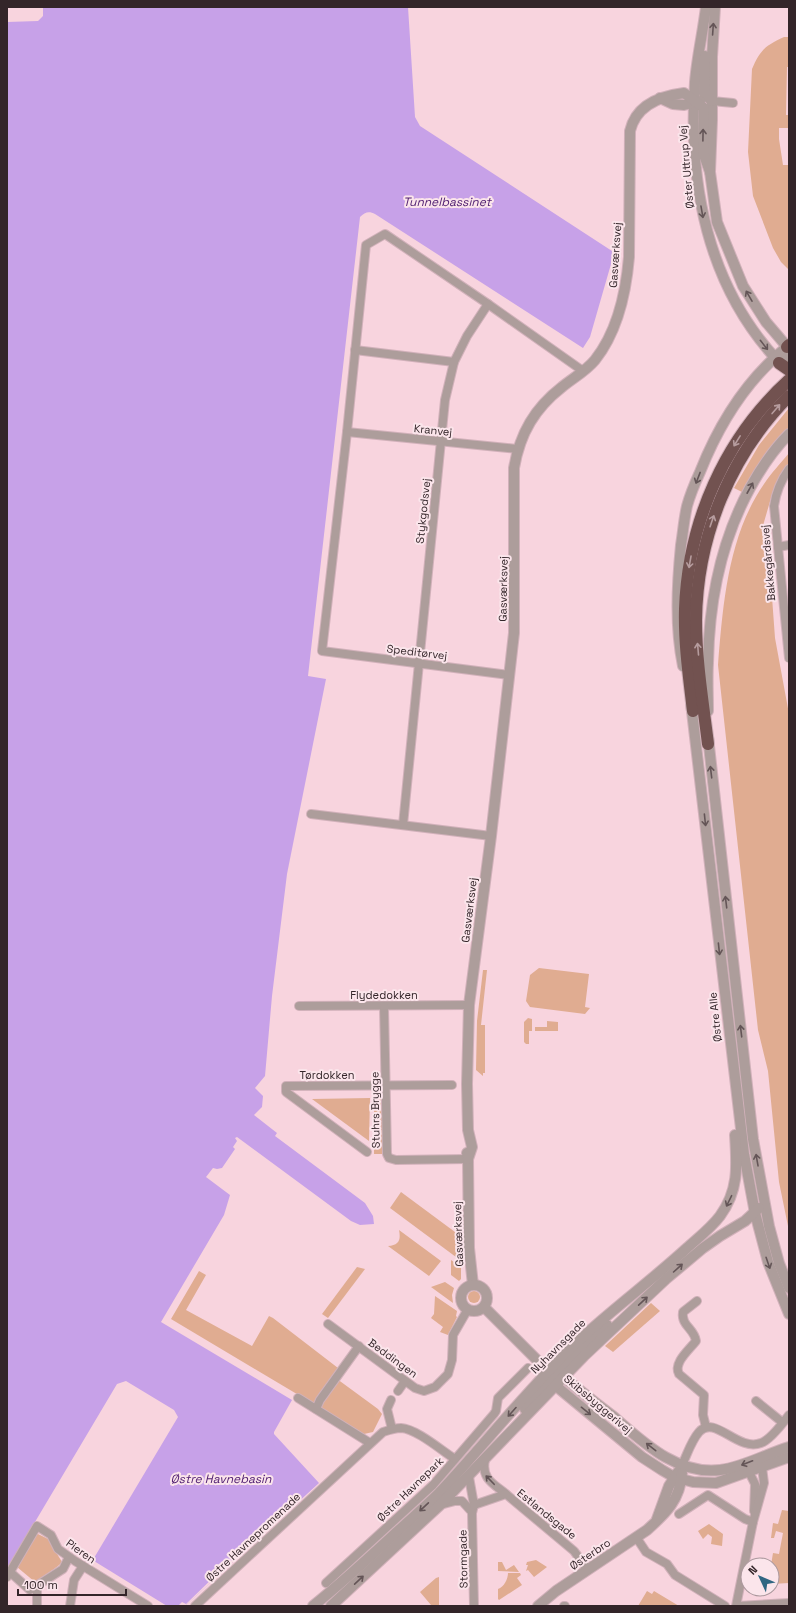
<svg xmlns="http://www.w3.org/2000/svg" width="796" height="1613" viewBox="0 0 796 1613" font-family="'Space Grotesk',sans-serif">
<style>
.green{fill:#e0ac91}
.water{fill:#c7a1e8}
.pier{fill:#f8d4de}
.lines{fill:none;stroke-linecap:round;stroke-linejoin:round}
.minor-casing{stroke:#d1b1ba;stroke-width:10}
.tertiary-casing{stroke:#d1b1ba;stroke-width:12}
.motorway-casing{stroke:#d1b1ba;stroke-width:14}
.minor{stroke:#ad9d9b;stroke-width:8}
.tertiary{stroke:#ad9d9b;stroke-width:10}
.motorway{stroke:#725250;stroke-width:12}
.oneway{stroke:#645557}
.oneway2{stroke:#b69c9e}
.labels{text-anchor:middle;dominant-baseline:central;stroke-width:4;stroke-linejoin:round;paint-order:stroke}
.street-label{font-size:11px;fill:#332529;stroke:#fbe5eb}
.water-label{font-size:12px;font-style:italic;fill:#512072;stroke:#fbe5eb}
</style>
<rect width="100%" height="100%" fill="#f8d4de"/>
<!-- green -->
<g class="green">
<path d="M784,37H789V67H787L786,115H789V128H779V139L783,165H789V270L781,262L773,248L753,196L748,152L752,69C760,50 765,46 784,37Z"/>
<path d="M789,408V428C769,447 756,469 742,492L734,488L759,445Z"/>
<path d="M789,453V464L773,491L762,529H767L775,638L789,714V1231L779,1182L768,1071L758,1030L718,665C723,604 728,536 764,484C771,473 781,463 789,453Z"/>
<path d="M539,968L589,974L585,1007L590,1008L585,1014L530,1007L526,1001L530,975Z"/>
<path d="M483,970H487L481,1025H485V1073H483V1076L476,1070L477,1021Z"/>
<path d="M528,1018L532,1019V1031H529V1044H526L524,1042V1022Z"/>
<path d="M547,1021L558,1022V1031H535V1027H547Z"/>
<path d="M370,1098L369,1141L312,1099Z"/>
<rect x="374" y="1099" width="8" height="55"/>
<path d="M401,1192L459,1235L460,1260L390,1208Z"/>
<path d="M399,1230L441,1261L429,1276L388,1246C399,1245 401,1240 399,1230Z"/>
<path d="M451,1260L461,1267V1279L459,1281L451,1275Z"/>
<path d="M357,1267L365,1269L328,1318L322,1314Z"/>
<path d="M199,1271L206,1275L186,1310L252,1346L269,1316L273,1318L338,1368L333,1376L378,1409L382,1414L373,1432L364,1434L171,1319Z"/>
<path d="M445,1282L454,1288L452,1295L453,1303L431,1287Z"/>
<circle cx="474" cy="1297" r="6"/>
<path d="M435,1296L457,1311L456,1316L457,1317L448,1335L440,1332L443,1327L431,1318L434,1314Z"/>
<path d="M651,1303L660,1311L613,1352L605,1346Z"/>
<path d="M782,1510L789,1511V1583L772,1584V1565H771L773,1553L779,1554L783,1533L776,1531L774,1538H771L773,1523L778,1524Z"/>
<path d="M709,1524L723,1534L722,1546L711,1544L712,1537L708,1534L703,1539L698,1531Z"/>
<path d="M36,1533L48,1539L62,1562C59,1567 41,1577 35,1582L17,1567Z"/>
<path d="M536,1560L547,1567L534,1577L528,1570L526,1571L528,1565H526L527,1562Z"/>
<path d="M498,1562H502L506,1570L514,1565L519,1572L498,1571Z"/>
<path d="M508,1573H520L521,1575L517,1578L522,1585L499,1600L498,1599V1589C504,1587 508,1579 508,1573Z"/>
<path d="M439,1577V1606H430L431,1605L420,1592L436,1578Z"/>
<path d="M647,1591L652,1594L654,1591L679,1606H638Z"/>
</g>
<!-- water -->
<path class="water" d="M43,7H408L415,117L420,126L612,251L611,264L590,337L583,348L375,214C369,211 365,212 360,217L308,676L326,679L287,874L272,996L265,1076L255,1088L263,1096L262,1107L254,1115L277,1133L275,1136L365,1203L373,1216L374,1224L360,1225L351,1221L237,1137L235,1138L237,1141L233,1147L235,1149L222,1168L217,1169L213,1168L206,1177L230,1195L224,1215L161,1322L292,1400L274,1432V1434L319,1483L185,1606H167L94,1561V1558L178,1417L174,1410L126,1381L117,1384L7,1569V22L38,21L43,16Z"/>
<!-- pier -->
<path class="pier" d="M267,1528L269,1529L185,1606H178L182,1602L186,1604L218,1573L216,1571L226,1561L229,1563Z"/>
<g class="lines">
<defs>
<g id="minor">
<path d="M712,101L733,103"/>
<path d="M355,350L454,362"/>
<path d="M347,432L517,449"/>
<path d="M789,469C781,480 776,492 774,506L789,658"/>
<path d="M778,547L789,545"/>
<path d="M509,675L322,651L347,432L366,245L385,234L488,304L583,371"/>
<path d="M311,814L491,836"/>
<path d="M403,825L445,400L454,362L467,336L488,304"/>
<path d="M299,1006L469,1005"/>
<path d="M384,1006L387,1154L389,1158L396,1160L468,1159"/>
<path d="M367,1152L286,1092V1086L452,1085"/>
<path d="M697,1301L683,1312C681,1326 694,1328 696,1341C689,1350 673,1363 679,1374L704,1395L703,1415L706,1427"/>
<path d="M328,1324L415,1388L424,1391L435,1387L448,1374L452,1360L453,1335L468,1309"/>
<path d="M398,1391L405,1381"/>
<path d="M298,1398L370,1443"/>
<path d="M391,1400L387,1409L392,1429"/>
<path d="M756,1401L782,1422"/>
<path d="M316,1409L320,1400L359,1346"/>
<path d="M485,1460C481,1479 494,1484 506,1494"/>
<path d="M682,1465C687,1455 691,1441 699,1432C715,1414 737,1452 761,1443C770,1440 783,1423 789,1415"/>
<path d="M749,1472L755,1484L754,1511"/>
<path d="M469,1477L474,1505L472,1513L474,1606"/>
<path d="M440,1505L455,1501H462L472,1512"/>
<path d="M474,1505L506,1494L574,1551L588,1570"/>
<path d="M679,1514L708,1495L745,1519L753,1522"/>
<path d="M636,1537L646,1552L667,1564L675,1575L725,1606"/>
<path d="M10,1572L30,1590L63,1569L69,1557"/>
<path d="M7,1577L37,1526L51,1535L58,1549L75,1561L148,1606"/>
<path d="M326,1583L433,1485L494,1414L496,1411L498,1398L528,1368"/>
<path d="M37,1606V1586"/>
<path d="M70,1606L74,1580L83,1566"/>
<path d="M195,1606L383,1432C389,1430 395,1428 401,1428C417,1429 442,1451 455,1459"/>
<path d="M564,1606H565"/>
<path d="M736,1606L753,1522L764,1483L762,1467"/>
<path d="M738,1606L789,1603"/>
</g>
<g id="tertiary">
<path d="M706,7C703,32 697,57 695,82C688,183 707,285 778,361"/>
<path d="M715,7L712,57V120L710,172L717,222L743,286L766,322L789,349"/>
<path d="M705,56L704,94L712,101"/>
<path d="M660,98L673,104L684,105L700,101"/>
<path d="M774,357L780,355L789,359"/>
<path d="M683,666C675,627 677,586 681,545C683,533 684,519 687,506C690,495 695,483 700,472C719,424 746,380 787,347"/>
<path d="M691,703L744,1154L755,1213L768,1262L789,1314"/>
<path d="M708,711C708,695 707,679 708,663C709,602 721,541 750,488C761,468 773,450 789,434"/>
<path d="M708,737L753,1139L769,1226L779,1263L789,1288"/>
<path d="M467,1153L468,1159L469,1248L473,1285"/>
<path d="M468,1159L472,1147L468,1130L467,1084L469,1005L491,836L514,633V468C520,433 535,408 562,387C573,378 586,371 595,360C618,331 626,293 629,257L630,131C636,105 660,96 684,93L704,108L703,152L710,172"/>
<circle cx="474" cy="1298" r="13"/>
<path d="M484,1307L549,1372L556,1386L642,1457L662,1470L674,1477L693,1482L716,1483L789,1457"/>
<path d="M558,1374L564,1377C580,1391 597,1404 614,1417C644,1443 677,1475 720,1470C744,1467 766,1454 789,1447"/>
<path d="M555,1380C559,1365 594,1337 607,1325"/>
<path d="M525,1409L547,1384L549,1380V1372"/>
<path d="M657,1519L669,1486L678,1472"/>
<path d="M313,1606C343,1582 371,1556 399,1530C412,1518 426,1506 439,1493C485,1444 527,1390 576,1343C611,1310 651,1281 687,1248C698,1238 711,1228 720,1216C739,1190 737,1166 735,1135"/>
<path d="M331,1606L440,1505L584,1356L666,1279L703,1248L720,1236L745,1221L759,1208"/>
<path d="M538,1606L556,1591L647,1530C666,1513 680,1500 682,1473"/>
</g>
<g id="motorway">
<path d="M787,347L789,345"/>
<path d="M779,363L789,370"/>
<path d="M693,711C689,677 684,643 685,609C688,522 725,438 789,380"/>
<path d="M708,744C703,703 696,661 696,620C697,537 730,455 789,396"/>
</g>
</defs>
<!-- minor casing -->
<use href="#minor" class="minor-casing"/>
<!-- tertiary casing -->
<use href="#tertiary" class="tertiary-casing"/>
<!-- motorway casing -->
<use href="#motorway" class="motorway-casing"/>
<!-- minor -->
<use href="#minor" class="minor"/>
<!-- tertiary -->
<use href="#tertiary" class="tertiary"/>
<!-- motorway -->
<use href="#motorway" class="motorway"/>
</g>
<!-- one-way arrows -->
<defs><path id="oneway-shaft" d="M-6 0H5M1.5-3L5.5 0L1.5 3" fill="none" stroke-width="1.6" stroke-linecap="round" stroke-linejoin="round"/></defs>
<g class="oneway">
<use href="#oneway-shaft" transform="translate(713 29) rotate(-86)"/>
<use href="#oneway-shaft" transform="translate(703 135) rotate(-89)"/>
<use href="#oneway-shaft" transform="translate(702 212) rotate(80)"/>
<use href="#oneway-shaft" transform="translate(749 296) rotate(-120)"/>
<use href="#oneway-shaft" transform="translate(764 345) rotate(52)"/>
<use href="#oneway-shaft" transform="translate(698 478) rotate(111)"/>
<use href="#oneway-shaft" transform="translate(750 488) rotate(-61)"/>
<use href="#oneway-shaft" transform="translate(711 772) rotate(-97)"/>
<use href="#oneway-shaft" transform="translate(705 820) rotate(84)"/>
<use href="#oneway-shaft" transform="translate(726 902) rotate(-97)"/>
<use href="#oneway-shaft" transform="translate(719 949) rotate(84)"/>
<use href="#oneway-shaft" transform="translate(741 1031) rotate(-97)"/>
<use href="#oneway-shaft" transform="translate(757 1160) rotate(-100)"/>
<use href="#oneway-shaft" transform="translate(729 1201) rotate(116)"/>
<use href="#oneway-shaft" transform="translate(768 1263) rotate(71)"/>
<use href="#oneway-shaft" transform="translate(678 1268) rotate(-42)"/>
<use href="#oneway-shaft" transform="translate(643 1301) rotate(-43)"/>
<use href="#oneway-shaft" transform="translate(586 1411) rotate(39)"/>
<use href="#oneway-shaft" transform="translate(512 1412) rotate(132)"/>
<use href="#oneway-shaft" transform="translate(651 1447) rotate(-142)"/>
<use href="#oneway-shaft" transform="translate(747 1463) rotate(159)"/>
<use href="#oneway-shaft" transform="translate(490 1480) rotate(-134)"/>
<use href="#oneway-shaft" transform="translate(424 1507) rotate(137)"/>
<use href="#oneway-shaft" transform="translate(359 1580) rotate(-43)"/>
</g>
<g class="oneway2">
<use href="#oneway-shaft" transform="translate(776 409) rotate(-49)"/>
<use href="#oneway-shaft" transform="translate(737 441) rotate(122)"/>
<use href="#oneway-shaft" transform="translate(712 521) rotate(-71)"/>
<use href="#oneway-shaft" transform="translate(690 562) rotate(100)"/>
<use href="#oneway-shaft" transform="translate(698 649) rotate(-95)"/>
</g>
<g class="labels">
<!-- street labels -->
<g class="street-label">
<text transform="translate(686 167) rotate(-95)">Øster Uttrup Vej</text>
<text transform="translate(615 255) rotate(-86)">Gasværksvej</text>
<text transform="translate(433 430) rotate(6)">Kranvej</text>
<text transform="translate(423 511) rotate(-84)">Stykgodsvej</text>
<text transform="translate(768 563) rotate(-95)">Bakkegårdsvej</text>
<text transform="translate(503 589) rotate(-89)">Gasværksvej</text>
<text transform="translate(417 652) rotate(7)">Speditørvej</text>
<text transform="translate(469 910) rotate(-83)">Gasværksvej</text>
<text x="384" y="995">Flydedokken</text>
<text transform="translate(715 1017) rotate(-96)">Østre Alle</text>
<text x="327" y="1075">Tørdokken</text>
<text transform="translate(375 1110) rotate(-91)">Stuhrs Brygge</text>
<text transform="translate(458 1234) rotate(-92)">Gasværksvej</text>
<text transform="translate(558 1346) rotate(-45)">Nyhavnsgade</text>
<text transform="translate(393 1358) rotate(36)">Beddingen</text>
<text transform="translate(598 1404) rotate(40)">Skibsbyggerivej</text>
<text transform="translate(410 1489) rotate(-44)">Østre Havnepark</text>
<text transform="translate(547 1514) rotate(39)">Estlandsgade</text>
<text transform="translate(253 1537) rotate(-43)">Østre Havnepromenade</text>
<text transform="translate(81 1551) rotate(35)">Pieren</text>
<text transform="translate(590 1554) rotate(-34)">Østerbro</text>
<text transform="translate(463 1559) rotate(-91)">Stormgade</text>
</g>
<!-- water labels -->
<g class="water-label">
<text x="447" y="202">Tunnelbassinet</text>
<text x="221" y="1479">Østre Havnebasin</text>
</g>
</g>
<!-- border -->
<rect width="796" height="1613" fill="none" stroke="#332529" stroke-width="16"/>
<!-- north arrow -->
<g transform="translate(760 1577) rotate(314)"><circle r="19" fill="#fbe5eb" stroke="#ab989d"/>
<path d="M0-3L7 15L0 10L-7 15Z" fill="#306682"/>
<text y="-6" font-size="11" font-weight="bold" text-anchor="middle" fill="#332529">N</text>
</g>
<!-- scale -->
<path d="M18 1589v6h108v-6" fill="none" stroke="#332529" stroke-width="2"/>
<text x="24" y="1589" font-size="12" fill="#332529" stroke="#fbe5eb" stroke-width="3" paint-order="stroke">100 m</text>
</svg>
